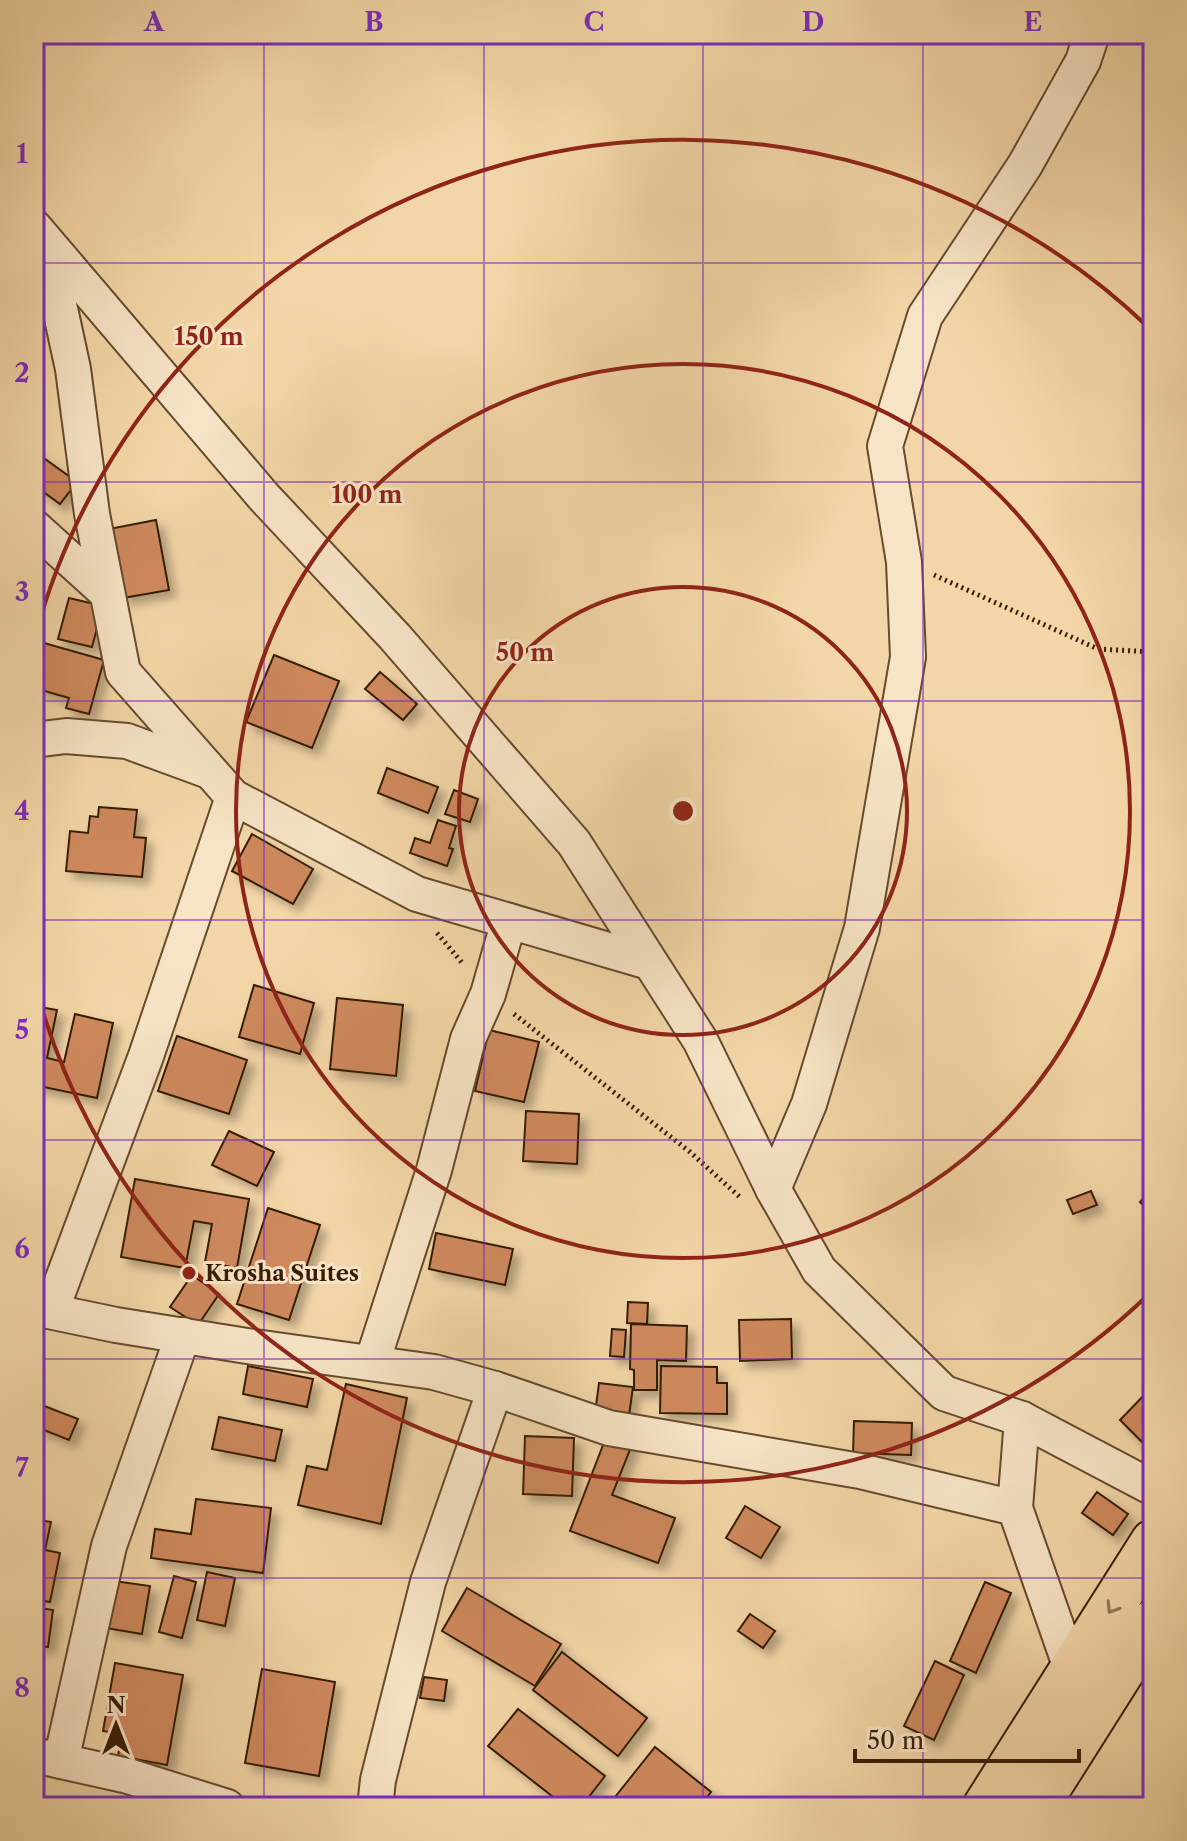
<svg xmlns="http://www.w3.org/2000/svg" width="1187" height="1841" viewBox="0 0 1187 1841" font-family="'Libre Caslon Text',serif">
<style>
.building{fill:#ce895d;stroke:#361c05;stroke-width:2;filter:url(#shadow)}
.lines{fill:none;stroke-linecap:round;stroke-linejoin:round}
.minor-casing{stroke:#654a2e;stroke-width:38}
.major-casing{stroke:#361c05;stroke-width:48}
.path{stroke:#361c05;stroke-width:5;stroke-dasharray:2 4;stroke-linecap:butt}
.minor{stroke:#f7e4c6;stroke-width:34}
.major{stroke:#f3d6a7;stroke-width:44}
.oneway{stroke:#947956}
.grid{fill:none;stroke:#7b2cbf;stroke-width:2;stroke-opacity:0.55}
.ring{fill:none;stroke:#8f2418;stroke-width:4}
.poi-dot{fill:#8f2418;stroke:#f7e4c6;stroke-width:3}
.labels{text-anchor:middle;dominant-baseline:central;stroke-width:6;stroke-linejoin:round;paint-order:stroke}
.poi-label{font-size:22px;font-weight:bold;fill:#361c05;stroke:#f7e4c6;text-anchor:start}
.centre{fill:#8f2418;stroke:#f7e4c6;stroke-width:4}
.ring-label{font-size:24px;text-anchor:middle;font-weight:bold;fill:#8f2418;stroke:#f7e4c6;stroke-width:6;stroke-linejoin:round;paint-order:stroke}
.neatline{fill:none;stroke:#7b2cbf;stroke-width:3}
.grid-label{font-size:26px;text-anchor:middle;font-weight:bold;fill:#7b2cbf}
</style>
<defs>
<filter id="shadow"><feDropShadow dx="7" dy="7" stdDeviation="4" flood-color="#0004"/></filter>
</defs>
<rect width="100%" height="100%" fill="#f3d6a7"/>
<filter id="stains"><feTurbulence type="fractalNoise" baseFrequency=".0025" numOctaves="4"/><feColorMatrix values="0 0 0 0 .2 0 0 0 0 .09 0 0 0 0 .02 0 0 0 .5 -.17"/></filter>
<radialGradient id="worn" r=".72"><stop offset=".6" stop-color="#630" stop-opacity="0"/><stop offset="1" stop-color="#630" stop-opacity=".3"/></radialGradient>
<!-- building -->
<g class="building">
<path d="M34,451L77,482L60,504L34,485Z"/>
<path d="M156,520L169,590L123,598L109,529Z"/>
<path d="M69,598L103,606L92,647L58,639Z"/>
<path d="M44,643L104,660L89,714L66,708L69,698L34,688V679Z"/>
<path d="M274,655L339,681L312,748L246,722Z"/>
<path d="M380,672L417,704L403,720L365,689Z"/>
<path d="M387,768L438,787L428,813L378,793Z"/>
<path d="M454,790L478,799L470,822L445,814Z"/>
<path d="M99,807L137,810L134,837L146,838L142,877L66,871L70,831L88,833L90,816L98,817Z"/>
<path d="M438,820L456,826L449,848L453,849L447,866L410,853L415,838L430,843Z"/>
<path d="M252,834L313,869L293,904L232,871Z"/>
<path d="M254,985L314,1003L300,1054L239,1037Z"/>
<path d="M337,998L403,1005L396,1076L330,1069Z"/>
<path d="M34,1006L57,1010L47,1058L64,1062L75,1014L113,1023L97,1098L34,1085Z"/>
<path d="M489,1030L539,1042L524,1102L475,1091Z"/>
<path d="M177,1036L247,1060L229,1114L158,1091Z"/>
<path d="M526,1111L579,1114L577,1164L523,1161Z"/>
<path d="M229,1131L274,1152L257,1186L212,1165Z"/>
<path d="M135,1179L249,1199L237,1268L205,1262L212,1224L194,1221L185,1268L121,1257Z"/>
<path d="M1153,1186V1213L1140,1202Z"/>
<path d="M1091,1191L1097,1205L1073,1214L1067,1200Z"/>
<path d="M268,1208L320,1225L289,1320L237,1304Z"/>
<path d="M436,1233L513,1249L505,1285L429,1269Z"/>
<path d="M192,1275L219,1294L198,1325L170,1307Z"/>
<path d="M628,1302L648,1303L647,1324L627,1323Z"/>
<path d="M791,1319L792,1359L740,1361L739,1320Z"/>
<path d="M631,1324L687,1326L686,1361L657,1360V1390H634V1370L630,1369Z"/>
<path d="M612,1329L626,1330L624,1357L610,1356Z"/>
<path d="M248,1366L313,1379L307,1407L243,1394Z"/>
<path d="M661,1366L717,1367V1383H727V1414L660,1413Z"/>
<path d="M599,1383L633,1387L629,1416L595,1413Z"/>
<path d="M346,1384L407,1398L381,1524L298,1505L307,1466L327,1470Z"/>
<path d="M1149,1390L1153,1394V1453L1120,1420Z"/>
<path d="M34,1402L78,1419L69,1440L34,1426Z"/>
<path d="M219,1417L282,1430L275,1461L212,1449Z"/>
<path d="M854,1421L912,1423L911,1455L853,1453Z"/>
<path d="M608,1432L633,1442L612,1495L675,1518L658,1563L570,1531Z"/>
<path d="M525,1436L574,1438L572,1496L523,1494Z"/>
<path d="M1097,1492L1128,1514L1113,1535L1082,1513Z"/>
<path d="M196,1499L271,1508L263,1573L151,1558L155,1529L191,1534Z"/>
<path d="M745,1506L780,1527L761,1558L726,1538Z"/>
<path d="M34,1519L51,1522L45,1550L60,1553L50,1602L34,1599Z"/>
<path d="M207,1572L235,1578L225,1626L197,1620Z"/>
<path d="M174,1576L196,1582L182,1638L159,1632Z"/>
<path d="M114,1581L150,1586L142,1634L106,1628Z"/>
<path d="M985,1582L1011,1593L976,1673L950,1661Z"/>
<path d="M467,1588L561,1644L535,1686L442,1631Z"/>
<path d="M34,1607L53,1610L48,1647L34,1645Z"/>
<path d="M750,1614L775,1631L763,1648L738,1631Z"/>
<path d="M562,1652L647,1718L618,1756L533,1690Z"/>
<path d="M935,1661L964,1675L934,1740L904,1726Z"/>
<path d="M115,1663L183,1675L167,1765L118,1756L122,1734L103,1731Z"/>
<path d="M262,1669L335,1682L319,1776L245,1763Z"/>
<path d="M424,1677L447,1680L444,1701L420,1698Z"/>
<path d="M518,1709L605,1776L581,1807H566L488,1746Z"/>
<path d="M655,1747L711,1792L699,1807H607Z"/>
</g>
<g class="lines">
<defs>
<g id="minor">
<path d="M1092,34L1083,61L1025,165L925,316L885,446L904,562L908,657L862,928L809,1104L773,1189L819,1270L944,1393L1022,1419L1153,1488"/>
<path d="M34,227L264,497L395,637L574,843L700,1040L773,1189"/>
<path d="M46,244L73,369L92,514L123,672L233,797L417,894L649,962"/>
<path d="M34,527L107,593"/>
<path d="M34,740L66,736L127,741L206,770"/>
<path d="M34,1308L116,1325L247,1346L434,1372L495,1389L609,1428L860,1471L1015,1508L1072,1671"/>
<path d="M51,1311L146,1056L233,797"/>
<path d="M372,1363L434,1170L468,1039L488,994L509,921"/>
<path d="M1015,1508L1022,1419"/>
<path d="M34,1755L128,1776L227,1807"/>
<path d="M61,1761L109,1546L183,1335"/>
<path d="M375,1807L378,1780L428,1582L495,1389"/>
</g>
<g id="major">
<path d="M985,1807L1153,1542"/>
<path d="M1036,1807L1153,1622"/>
</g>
</defs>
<!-- minor casing -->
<use href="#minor" class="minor-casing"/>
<!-- major casing -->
<use href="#major" class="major-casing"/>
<!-- path -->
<g class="path">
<path d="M934,575L1098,649L1153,652"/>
<path d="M437,933L464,965"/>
<path d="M514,1014L690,1152L742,1199"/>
</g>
<!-- minor -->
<use href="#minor" class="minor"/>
<!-- major -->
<use href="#major" class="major"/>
</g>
<!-- one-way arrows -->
<defs><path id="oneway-chevron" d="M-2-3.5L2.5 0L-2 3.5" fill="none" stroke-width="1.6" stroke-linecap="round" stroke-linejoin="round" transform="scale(2)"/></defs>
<use class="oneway" href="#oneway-chevron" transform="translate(1112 1608) rotate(122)"/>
<!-- grid -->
<path class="grid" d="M264,34V1807M484,34V1807M703,34V1807M923,34V1807M34,263H1153M34,482H1153M34,701H1153M34,920H1153M34,1140H1153M34,1359H1153M34,1578H1153"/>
<!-- distance rings -->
<g class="ring">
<circle cx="683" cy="811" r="224"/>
<circle cx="683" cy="811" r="447"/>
<path d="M1149 1294A671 671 0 0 1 35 985M35 637A671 671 0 0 1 1149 328"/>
</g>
<!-- markers -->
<circle class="poi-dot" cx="189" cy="1273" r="8"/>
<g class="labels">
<!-- poi labels -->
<g class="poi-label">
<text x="205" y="1273">Krosha Suites</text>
</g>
</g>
<circle cx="683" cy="811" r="12" class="centre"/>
<g class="ring-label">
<text x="209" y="345">150 m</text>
<text x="367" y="503">100 m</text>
<text x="525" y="661">50 m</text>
</g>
<!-- margin -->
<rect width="1187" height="1841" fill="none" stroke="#f3d6a7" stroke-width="88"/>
<!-- north arrow -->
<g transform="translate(116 1725)" stroke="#f7e4c6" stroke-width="6" paint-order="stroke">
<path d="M0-6L14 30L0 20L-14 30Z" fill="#361c05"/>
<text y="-12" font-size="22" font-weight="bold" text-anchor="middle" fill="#361c05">N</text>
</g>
<!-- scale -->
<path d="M855 1749v12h224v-12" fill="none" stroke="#361c05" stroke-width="4"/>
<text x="867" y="1749" font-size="24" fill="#361c05" stroke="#f7e4c6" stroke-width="6" paint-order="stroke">50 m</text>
<rect x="44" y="44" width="1099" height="1753" class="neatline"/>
<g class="grid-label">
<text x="154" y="31">A</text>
<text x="374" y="31">B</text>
<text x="594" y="31">C</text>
<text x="813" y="31">D</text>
<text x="1033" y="31">E</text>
<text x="22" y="163">1</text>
<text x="22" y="382">2</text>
<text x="22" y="601">3</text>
<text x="22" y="820">4</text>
<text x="22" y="1039">5</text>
<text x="22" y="1258">6</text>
<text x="22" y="1477">7</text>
<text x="22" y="1697">8</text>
</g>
<rect width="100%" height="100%" filter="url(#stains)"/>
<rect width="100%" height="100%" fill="url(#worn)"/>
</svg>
